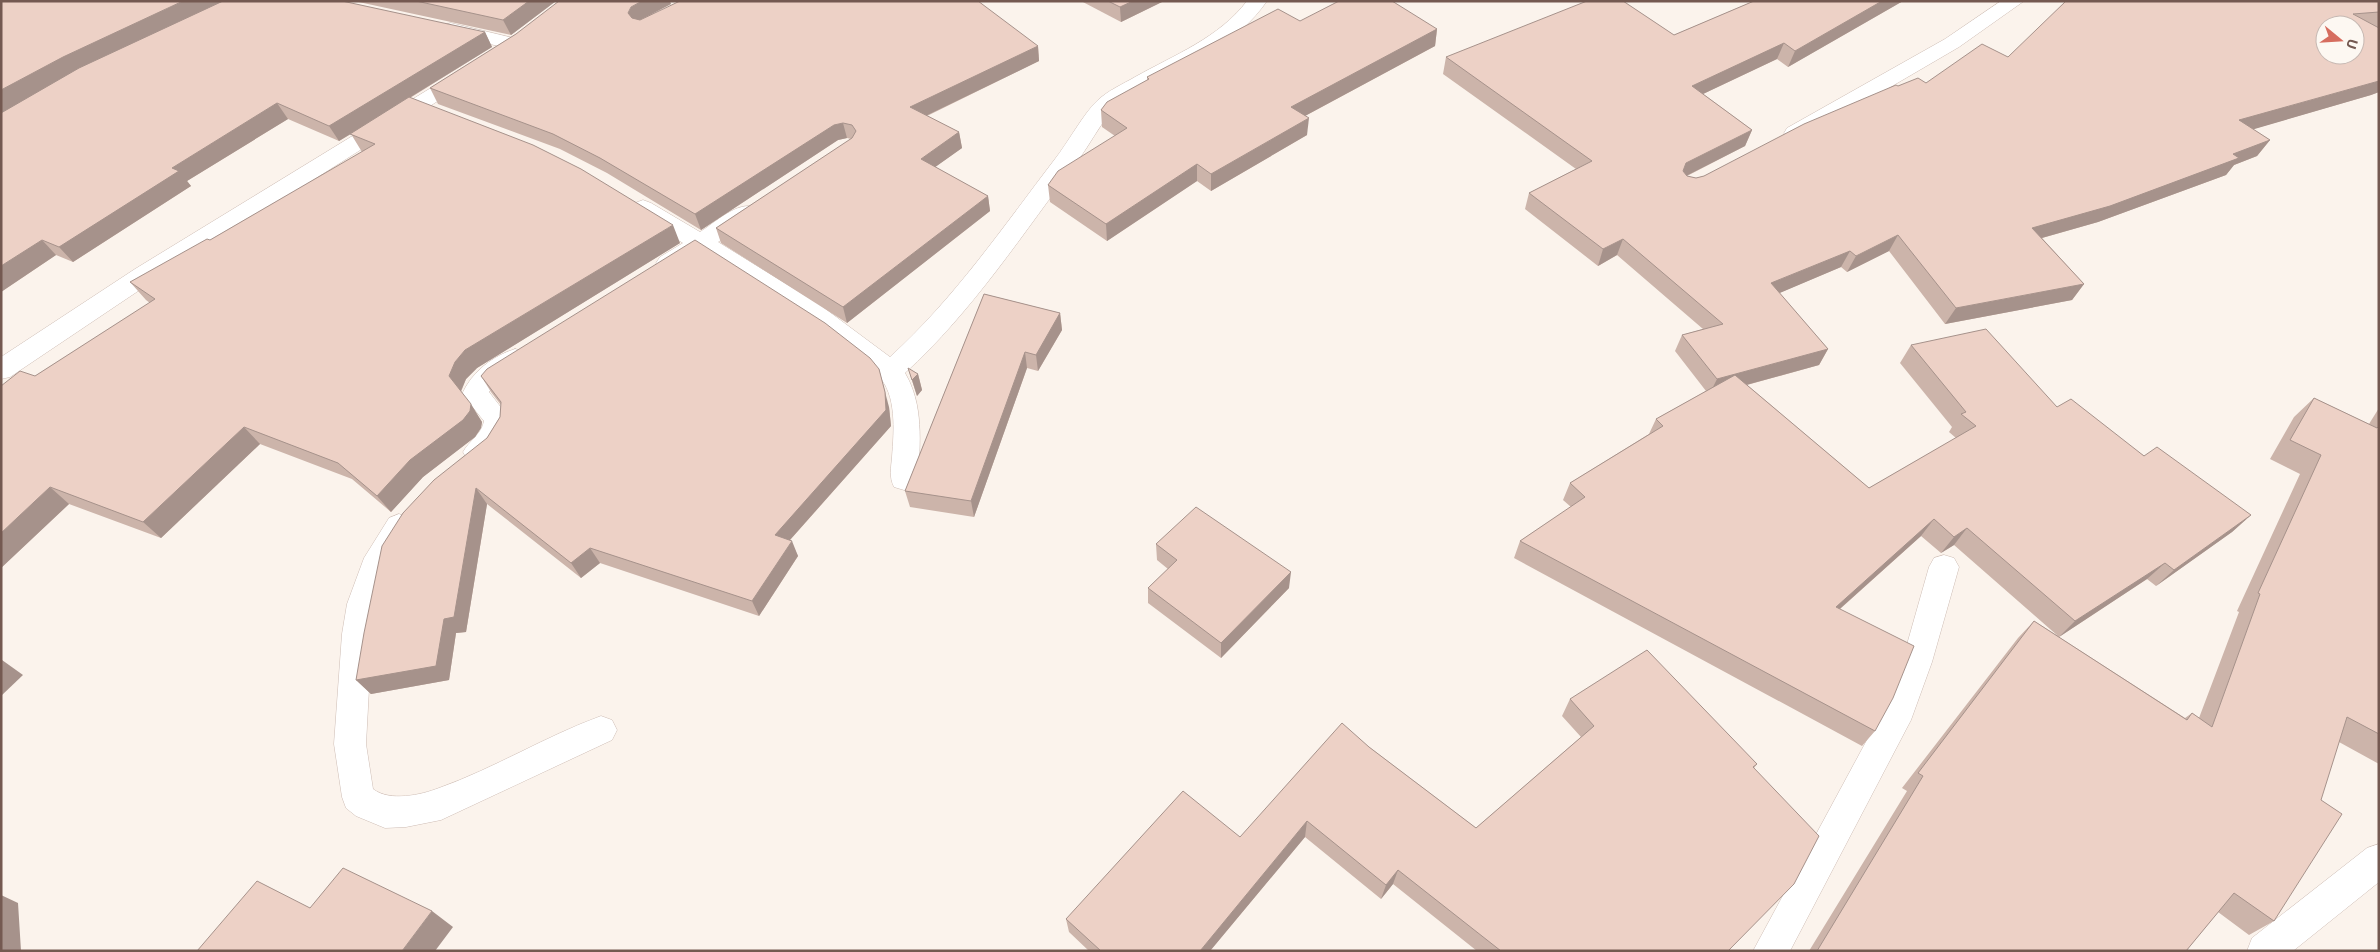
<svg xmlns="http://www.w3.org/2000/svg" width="2380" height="952" viewBox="0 0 2380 952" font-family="'Exo 2',sans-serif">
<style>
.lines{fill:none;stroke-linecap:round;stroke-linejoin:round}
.minor-casing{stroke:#cebdb5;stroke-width:1}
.minor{fill:#fff;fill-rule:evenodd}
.wall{fill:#ccb4aa}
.shaded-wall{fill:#a6928b}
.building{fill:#edd1c6;stroke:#a6928b;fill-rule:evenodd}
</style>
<rect width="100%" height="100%" fill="#fbf3ec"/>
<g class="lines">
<defs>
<g id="minor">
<path d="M1247,1H1267C1237,44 1195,60 1152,85C1139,92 1121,100 1111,112C1099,126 1090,144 1079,159C1024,232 973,311 905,373C924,405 920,443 918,479L914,487L904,490L894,487C889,477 891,468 892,457C894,430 897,395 878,375L802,317L701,253C687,262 676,273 660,269L656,263L660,257L683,243L635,213L631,208L635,203L643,200L651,203L700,232C716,222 737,201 756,207L760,212L756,217L718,242L820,305L890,357C954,299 1003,227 1055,159C1067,144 1084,113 1097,101C1107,91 1123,84 1135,77C1174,55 1219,38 1247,1Z"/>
<path d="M2001,1H2024L1959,47L1803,138L1795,140L1787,138L1784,133L1787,128L1945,39Z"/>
<path d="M451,23L522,40L525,44L522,48L515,50L444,33L441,29L444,25Z"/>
<path d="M464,70L471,72L474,76L471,80L153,281L10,377L1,379V357L135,269L457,72Z"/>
<path d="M515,349L524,351L528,358C519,373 499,377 489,392L510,419C509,440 491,467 467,459L463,452C469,441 482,434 484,421L462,394C472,372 492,356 515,349Z"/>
<path d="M399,514L409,518L413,526L388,570L377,604L372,634L366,744L373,789C390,802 421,795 439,788C495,768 546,736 601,716L612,720L617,730L612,740L441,820L406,827L385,828L356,816L346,808L342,797L334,744L342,634L347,604L364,558L389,518Z"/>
<path d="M1944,555L1954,558L1959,567L1932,662L1911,720L1790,951H1753L1881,714L1902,662L1929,567L1934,558Z"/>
<path d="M2379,844V882L2293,951H2247L2252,938L2367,848Z"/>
</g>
</defs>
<!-- minor casing -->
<use href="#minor" class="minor-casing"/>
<!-- minor -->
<use href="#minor" class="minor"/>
</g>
<!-- wall -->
<g class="wall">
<path d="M1,1L485,32L492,47L410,98L680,243L477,368L466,379L461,392L482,422L481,428L475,437L423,477L391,512L352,479L260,444L161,538L69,504L1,568L35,376L150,303L146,300L130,282L210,240L362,152L351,134L339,141L288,119L187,181L191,186L73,262L56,255L1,292Z"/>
<path d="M354,1H556L511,35Z"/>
<path d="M1081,1H1164L1121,22Z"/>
<path d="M1754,1H1903L1788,67L1777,59L1703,94L1752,130L1745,146L1687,176L1696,178L1704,176L1898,86L1926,83L2008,57L2379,1V92L2371,95L2253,129L2270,140L2257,156L2234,165L2226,175L2098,222L2042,238L2084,284L2072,300L1945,324L1889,251L1847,272L1841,267L1779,293L1828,349L1819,365L1747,385L1869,488L1956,438L1949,432L1952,427L1900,363L1911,345L2057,407L2251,515L2232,532L2156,586L2147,579L2059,637L2185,718L2192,713L2199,718L2239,612L2237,611L2300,474L2270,459L2294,417L2314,398L2369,424L2379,408V764L2339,742L2274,921L2249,935L2218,912L2186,951H1809L1907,791L1902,788L2018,638L2034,621L2058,636L1954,545L1941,553L1921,536L1840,609L1875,731L1862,746L1514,558L1520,541L1571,507L1563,500L1570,483L1649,434L1656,419L1706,391L1675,351L1682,335L1703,329L1617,255L1598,266L1525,209L1529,193L1576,169L1443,74L1446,57L1674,35Z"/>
<path d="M671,4L652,14L1038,46L1039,61L927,116L959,132L962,148L935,167L988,196L990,211L847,323L721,243L716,228L851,139L847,138L838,140L701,230L607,173L560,149L438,104L430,88L516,34Z"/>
<path d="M1300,21L1437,29L1435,46L1305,116L1307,135L1211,191L1197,181L1107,241L1050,202L1048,185L1115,136L1102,127L1101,110L1147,80V77Z"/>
<path d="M984,294L1060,313L1062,330L1038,371L1027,368L974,517L910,507L905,491Z"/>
<path d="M908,368L918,374L922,390L917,396Z"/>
<path d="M481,376L889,407L891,426L790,540L798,556L759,616L600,563L581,578L487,504L466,632L456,633L449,680L371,694L356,680L487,438L500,417L501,405L491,392Z"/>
<path d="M1156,544L1289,588L1221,658L1148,603V588L1168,569L1157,560Z"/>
<path d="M1570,699L1757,764L1754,768L1728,951H1477L1393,884L1381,899L1305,837L1210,951H1089L1069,932L1066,919L1240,837L1369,747L1476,828L1581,737L1562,716Z"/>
</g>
<!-- shaded-wall -->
<g class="shaded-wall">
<path d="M183,1H225L1,113V90L63,57Z"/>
<path d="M529,1H556L511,35L503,20Z"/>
<path d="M642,1H670L671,4L636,22L634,28L628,13L631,7Z"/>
<path d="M1133,1H1164L1121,22L1120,7Z"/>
<path d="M1882,1H1903L1788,67L1795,51Z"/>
<path d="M1437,29L1435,46L1290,124L1291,107Z"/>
<path d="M485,32L492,47L339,141L329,126Z"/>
<path d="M1784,43L1777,59L1686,102L1692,86Z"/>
<path d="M1038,46L1039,61L913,122L910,107Z"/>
<path d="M2379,81V92L2371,95L2227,137L2239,120Z"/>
<path d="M277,103L288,119L187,181L191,186L73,262L59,247L172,168Z"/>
<path d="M1309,118L1307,135L1211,191V174Z"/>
<path d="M843,123L847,138L838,140L701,230L695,214L834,125Z"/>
<path d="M1752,130L1745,146L1680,179L1686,163Z"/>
<path d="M959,132L962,148L924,175L921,159Z"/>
<path d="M2270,140L2257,156L2234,165L2226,175L2098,222L2021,244L2032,228Z"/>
<path d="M1197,164V181L1107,241L1106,224Z"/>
<path d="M988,196L990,211L847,323L843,307Z"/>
<path d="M673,225L680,243L477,368L466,379L460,393L449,376L455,362L465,350Z"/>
<path d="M1898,235L1889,251L1847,272L1856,256Z"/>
<path d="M1623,239L1617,255L1598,266L1603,249Z"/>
<path d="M42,240L56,255L1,292V266Z"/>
<path d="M1850,251L1841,267L1763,300L1771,283Z"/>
<path d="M2084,284L2072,300L1945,324L1956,308Z"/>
<path d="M1060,313L1062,330L1038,371L1036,355Z"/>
<path d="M1828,349L1819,365L1709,395L1717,379Z"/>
<path d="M1025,352L1027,368L974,517L971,501Z"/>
<path d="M879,369L889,407L891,426L781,550L775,535Z"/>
<path d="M918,374L922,390L917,396L912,380Z"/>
<path d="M471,404L482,422L481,428L475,437L423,477L391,512L377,496L410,460Z"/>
<path d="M244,427L260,444L161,538L143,522Z"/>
<path d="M50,487L69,504L1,568V533Z"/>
<path d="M476,488L487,504L466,632L456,633L449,680L371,694L356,680L444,619Z"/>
<path d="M2251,515L2232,532L2156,586L2174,570Z"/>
<path d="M1934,519L1921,536L1824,623L1836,607Z"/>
<path d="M1967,528L1954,545L1941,553L1954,537Z"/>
<path d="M792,541L798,556L759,616L752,601Z"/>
<path d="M590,548L600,563L581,578L571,563Z"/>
<path d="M2165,563L2147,579L2059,637L2075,621Z"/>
<path d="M1291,572L1289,588L1221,658V643Z"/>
<path d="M2,660L23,675L1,696V661Z"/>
<path d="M1307,821L1305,837L1210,951H1200Z"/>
<path d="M1398,870L1393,884L1381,899L1386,885Z"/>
<path d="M1,895L18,903L21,951H1Z"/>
<path d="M432,911L453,927L435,951H402Z"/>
</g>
<!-- building -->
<g class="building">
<path d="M1,1H183L63,57L1,90Z"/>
<path d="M223,1H342L485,32L329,126L277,103L172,168L179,171L59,247L42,240L1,266V113L79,68Z"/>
<path d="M416,1H529L503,20Z"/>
<path d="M559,1H642L631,7L628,13L632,18L640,20L680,1H978L1038,46L910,107L959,132L921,159L988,196L843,307L716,228L852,138L856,131L852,125L843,123L834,125L695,214L600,158L553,134L430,88L516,34Z"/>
<path d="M1108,1H1133L1120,7Z"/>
<path d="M1339,1H1392L1437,29L1291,107L1309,118L1211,174L1197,164L1106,224L1048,185L1058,171L1127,128L1101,110L1107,102L1149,79L1147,77L1278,9L1300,21Z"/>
<path d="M1587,1H1623L1674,35L1754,1H1882L1795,51L1784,43L1692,86L1752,130L1686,163L1683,171L1687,176L1696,178L1704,176L1804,124L1896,85L1898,86L1918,78L1926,83L1982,44L2008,57L2066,1H2379V12L2353,14L2379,28V81L2239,120L2270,140L2233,154L2239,158L2110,206L2032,228L2084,284L1956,308L1898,235L1856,256L1850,251L1771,283L1828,349L1717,379L1682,335L1723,324L1623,239L1603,249L1529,193L1592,161L1446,57ZM2325,25H2355V55H2325Z"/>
<path d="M409,97L533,145L581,169L673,225L465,350L455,362L449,376L471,404L470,411L463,420L410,460L377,496L338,463L244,427L143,522L50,487L1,533V386L20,371L35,376L155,299L130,282L207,239L210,240L375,144L350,134Z"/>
<path d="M695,240L825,323L870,358L879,369L885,392L886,410L775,535L792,541L752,601L590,548L571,563L476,488L454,617L444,619L436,666L356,680L364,633L382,546L403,513L434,480L487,438L500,417L501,402L481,376L487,369Z"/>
<path d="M984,294L1060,313L1036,355L1025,352L971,501L905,491Z"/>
<path d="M1986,329L2057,407L2071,399L2144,456L2157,447L2251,515L2174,570L2165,563L2075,621L1967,528L1954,537L1934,519L1836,607L1914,646L1893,698L1875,731L1520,541L1585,497L1570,483L1663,426L1656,419L1735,375L1869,488L1976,426L1961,414L1966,412L1911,345Z"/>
<path d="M908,368L918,374L912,380Z"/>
<path d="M2314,398L2377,428L2379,426V734L2347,717L2321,800L2342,814L2274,921L2234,893L2186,951H1817L1923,776L1918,773L2034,621L2187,720L2192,713L2212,727L2260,594L2258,593L2321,455L2290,440Z"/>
<path d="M1196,507L1291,572L1221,643L1148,588L1177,560L1156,544Z"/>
<path d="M1647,650L1757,764L1753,767L1819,836L1794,884L1728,951H1501L1398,870L1386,885L1307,821L1200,951H1101L1066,919L1183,791L1240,837L1342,723L1369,747L1476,828L1594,726L1570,699Z"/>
<path d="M343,868L432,911L402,951H197L257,881L310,908Z"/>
</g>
<!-- border -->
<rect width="2380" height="952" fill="none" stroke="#745951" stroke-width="5"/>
<!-- north arrow -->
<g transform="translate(2340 40) rotate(108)"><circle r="24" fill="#fdf8f2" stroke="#c6b8b2"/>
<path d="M0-4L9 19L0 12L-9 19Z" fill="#d66d5f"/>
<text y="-8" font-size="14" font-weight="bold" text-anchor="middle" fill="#745951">U</text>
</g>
</svg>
